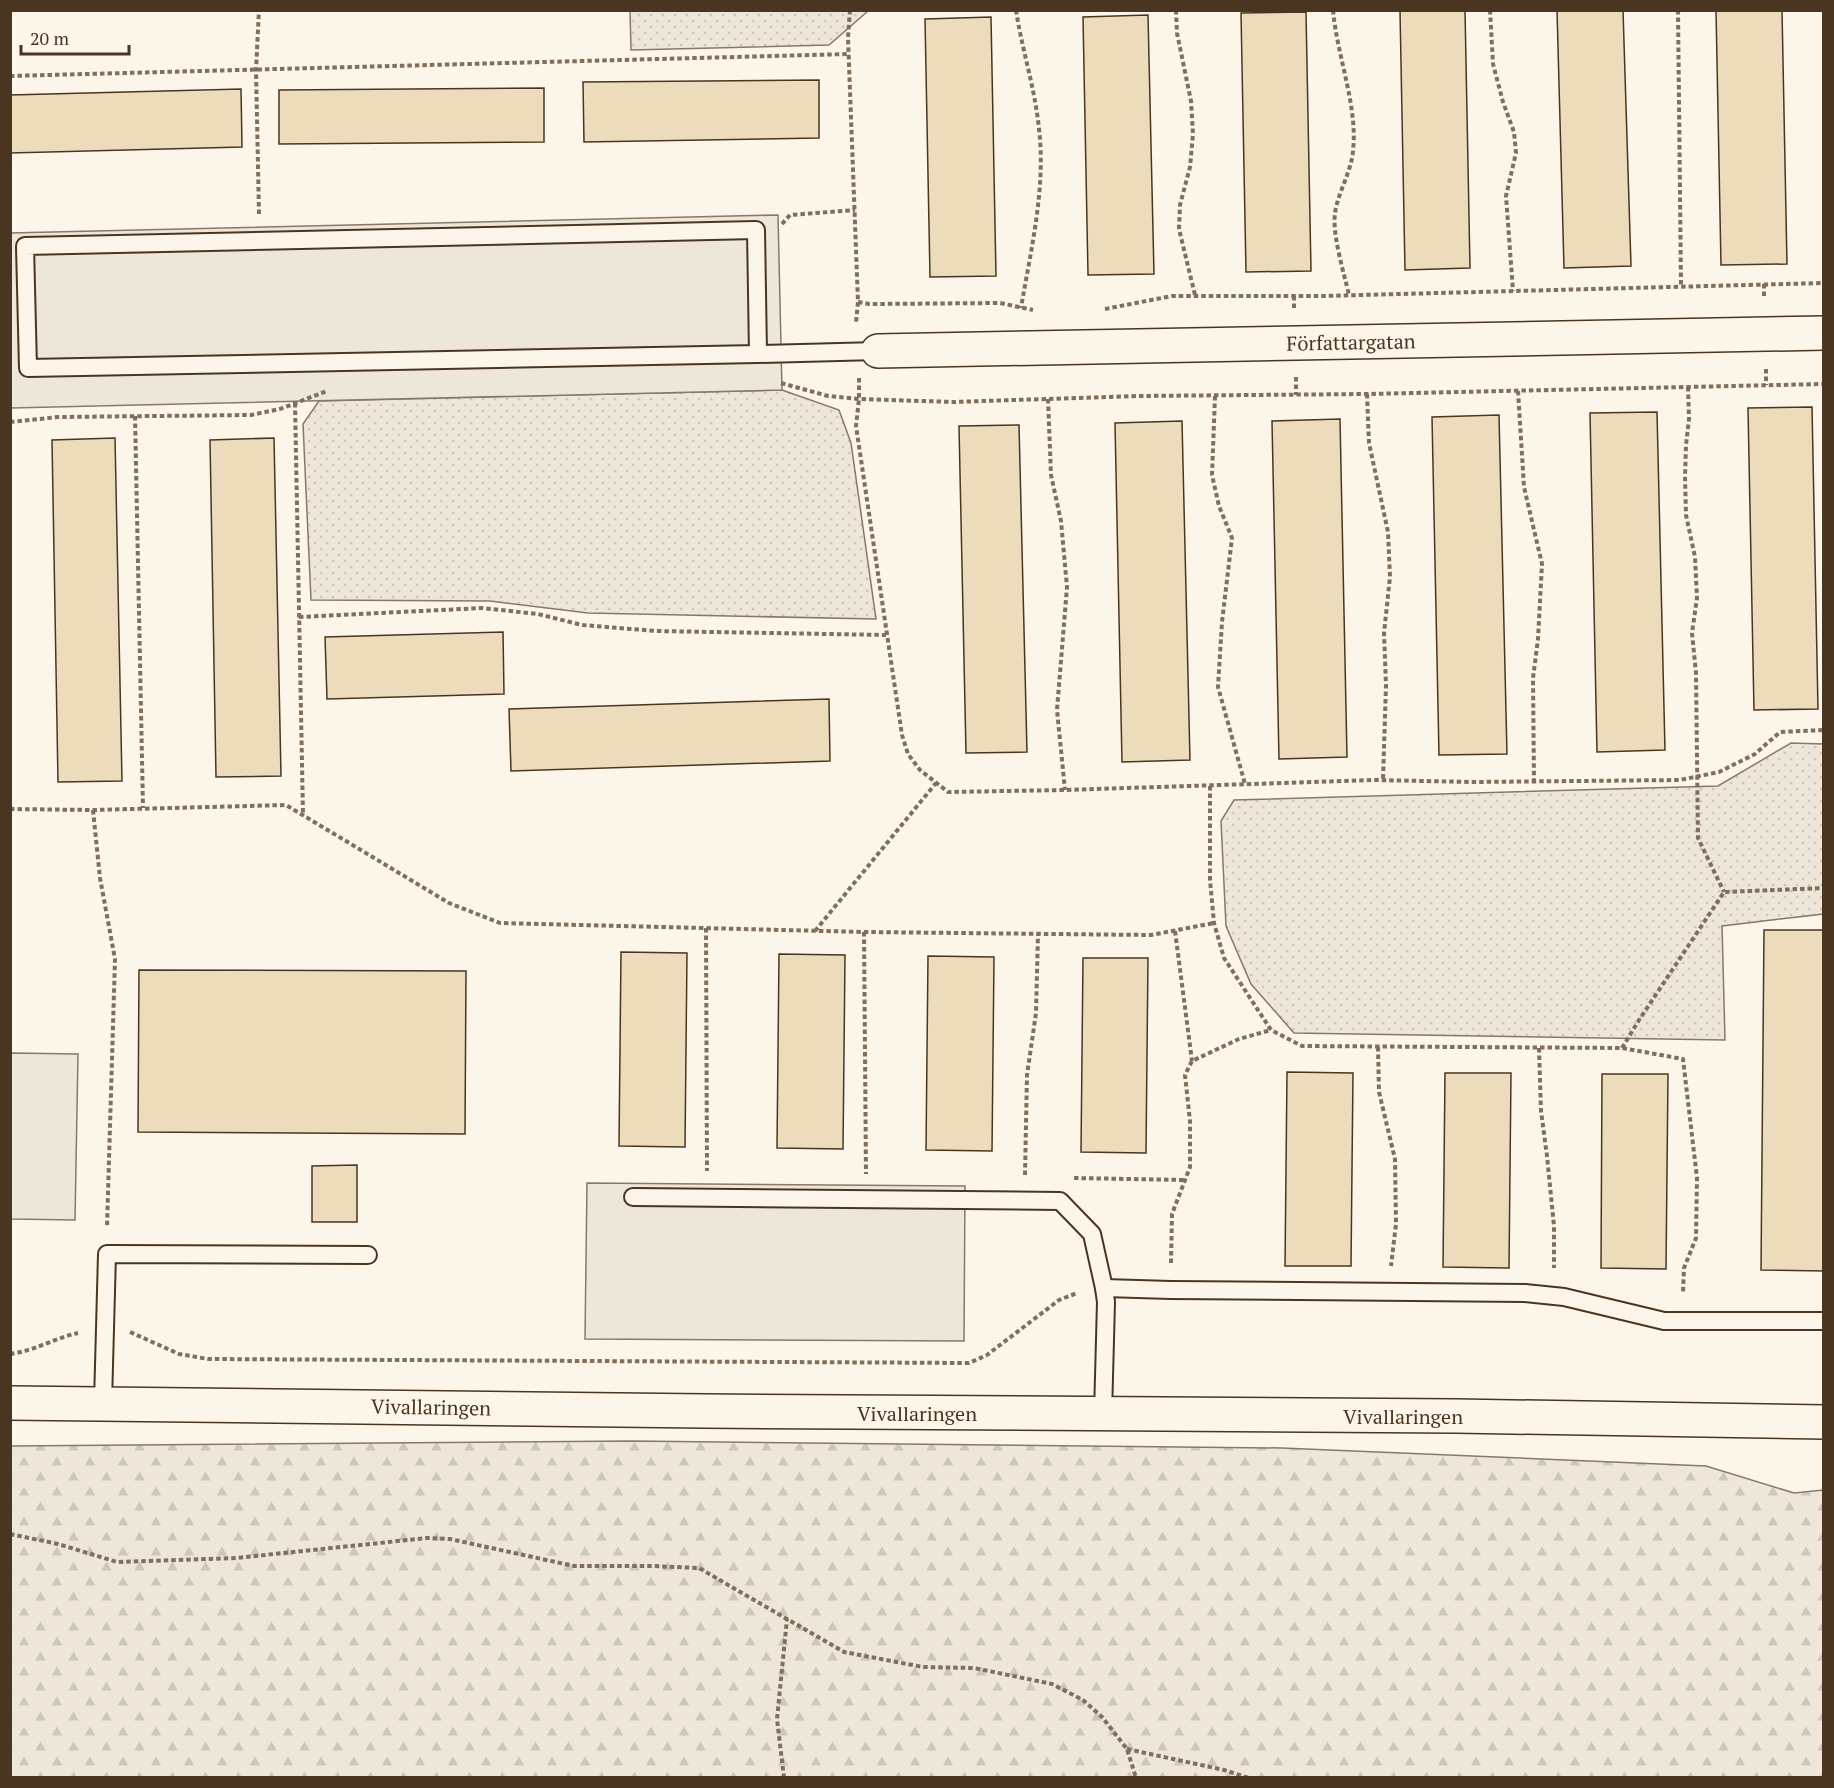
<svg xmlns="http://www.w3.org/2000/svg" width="1834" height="1788" viewBox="0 0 1834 1788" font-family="'PT Serif',serif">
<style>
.grass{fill:url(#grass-dots);stroke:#887966;stroke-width:1.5}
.forest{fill:url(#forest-firs);stroke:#887966;stroke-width:1.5}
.parking{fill:#ede7d9;stroke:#887966;stroke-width:1.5}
.building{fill:#ecdcbc;stroke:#4a3520;stroke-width:1.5}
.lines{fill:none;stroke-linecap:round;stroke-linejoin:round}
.lane-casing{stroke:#4a3520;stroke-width:20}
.street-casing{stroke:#4a3520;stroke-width:36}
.secondary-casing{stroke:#4a3520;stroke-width:36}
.path{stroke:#7f6f5c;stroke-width:4;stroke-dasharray:4.5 3;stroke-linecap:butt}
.lane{stroke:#fbf6e9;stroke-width:16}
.street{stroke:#fbf6e9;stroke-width:33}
.secondary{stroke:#fbf6e9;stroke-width:33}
.labels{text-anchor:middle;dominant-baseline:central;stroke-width:4.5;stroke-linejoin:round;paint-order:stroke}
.street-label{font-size:20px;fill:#4a3520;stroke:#fbf6e9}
</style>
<defs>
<pattern id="grass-dots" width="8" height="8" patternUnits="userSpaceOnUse" patternTransform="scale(1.5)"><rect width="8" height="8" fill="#ede6d9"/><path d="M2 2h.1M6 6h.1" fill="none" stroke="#cdc6ba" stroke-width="1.8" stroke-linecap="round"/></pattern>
<pattern id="forest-firs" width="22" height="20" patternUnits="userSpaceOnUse" patternTransform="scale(1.5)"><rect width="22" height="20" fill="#ede6d9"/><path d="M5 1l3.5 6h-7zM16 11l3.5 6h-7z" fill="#cdc6ba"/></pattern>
</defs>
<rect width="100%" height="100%" fill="#fbf6e9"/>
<!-- grass -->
<g class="grass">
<path d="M630,11V10L868,11L829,45L631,50Z"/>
<path d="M782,390L839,410L851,443L876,619L588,613L490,601L311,600L303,424L319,401Z"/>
<path d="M1791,743L1823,744V914L1722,926L1725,1040L1294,1033L1251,984L1226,926L1221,821L1234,800L1718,786Z"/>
</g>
<!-- forest -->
<path class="forest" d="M631,1441L1282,1448L1706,1466L1794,1493L1823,1490V1777H11V1446Z"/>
<!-- parking -->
<g class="parking">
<path d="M778,215L782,390L11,408L10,233Z"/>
<path d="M11,1053L78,1054L75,1220L11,1219Z"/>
<path d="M587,1183L965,1186L964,1341L585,1339Z"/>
</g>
<!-- building -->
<g class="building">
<path d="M1465,10L1470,268L1405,270L1400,11Z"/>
<path d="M1557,10H1623L1631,266L1564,268Z"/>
<path d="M1716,10H1782L1787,264L1721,265Z"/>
<path d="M1306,12L1311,271L1246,272L1241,13Z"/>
<path d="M1148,15L1154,274L1088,275L1083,17Z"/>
<path d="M991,17L996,276L930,277L925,19Z"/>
<path d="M819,80V138L584,142L583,82Z"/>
<path d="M544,88V142L279,144V90Z"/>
<path d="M241,89L242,147L10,153V95Z"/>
<path d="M1812,407L1818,709L1754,710L1748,408Z"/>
<path d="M1657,412L1665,750L1597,752L1590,413Z"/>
<path d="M1499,415L1507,754L1439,755L1432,417Z"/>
<path d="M1340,419L1347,757L1279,759L1272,421Z"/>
<path d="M1182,421L1190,760L1122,762L1115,423Z"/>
<path d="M1019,425L1027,752L966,753L959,426Z"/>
<path d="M115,438L122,781L58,782L52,440Z"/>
<path d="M274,438L281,776L216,777L210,440Z"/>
<path d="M503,632L504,694L327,699L325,637Z"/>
<path d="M829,699L830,761L511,771L509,709Z"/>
<path d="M1764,930H1824V1271L1761,1270Z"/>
<path d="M621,952L687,953L685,1147L619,1146Z"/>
<path d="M779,954L845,955L843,1149L777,1148Z"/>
<path d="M928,956L994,957L992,1151L926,1150Z"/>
<path d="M1083,958H1148L1146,1153L1081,1152Z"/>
<path d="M139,970L466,971L465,1134L138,1132Z"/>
<path d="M1287,1072L1353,1073L1351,1266H1285Z"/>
<path d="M1445,1073H1511L1509,1268L1443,1267Z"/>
<path d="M1602,1074H1668L1666,1269L1601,1268Z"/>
<path d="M357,1165V1222H312V1166Z"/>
</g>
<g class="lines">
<defs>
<g id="lane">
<path d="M758,354L756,230L25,246L28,368L758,354L878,351"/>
<path d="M633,1197L1060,1201L1092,1234L1104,1288L1106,1302L1103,1414"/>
<path d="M1104,1288L1171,1290L1525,1293L1564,1297L1664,1321H1824"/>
<path d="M103,1403L107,1254L368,1255"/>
</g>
<path id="street" d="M878,351L1824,333"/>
<path id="secondary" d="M10,1403L705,1411L1456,1416L1824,1422"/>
</defs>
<!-- lane casing -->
<use href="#lane" class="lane-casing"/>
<!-- street casing -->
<use href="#street" class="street-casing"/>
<!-- secondary casing -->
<use href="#secondary" class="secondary-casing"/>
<!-- path -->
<g class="path">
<path d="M850,10L848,38L858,302L856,323"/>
<path d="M1016,10C1022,50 1035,88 1039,129C1046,188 1031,249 1021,308"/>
<path d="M1176,10L1177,33L1191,101L1193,134L1190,167L1180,205L1179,229L1195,295"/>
<path d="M1333,10C1337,56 1358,106 1353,151C1351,173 1338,192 1335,213C1332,235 1344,273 1349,295"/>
<path d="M1490,10L1493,64L1503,102L1514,132L1516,153L1506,196L1513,291"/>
<path d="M1678,10L1681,286"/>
<path d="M10,76L849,54"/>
<path d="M259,214L256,70L259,10"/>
<path d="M782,224L790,215L855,210"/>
<path d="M1764,284V298"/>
<path d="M1294,296V310"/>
<path d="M858,302L869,304L1000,303L1033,310"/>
<path d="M1105,309L1172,296H1322L1824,283"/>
<path d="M1766,369V385"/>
<path d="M1296,377V395"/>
<path d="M859,378V399L856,426L902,735L908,754L920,770L948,792L1065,790L1375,780L1472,782L1680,780L1719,772L1755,754L1780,732L1824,730"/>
<path d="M781,383L828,396L859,399L954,402L1137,396L1367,394L1824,384"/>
<path d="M1688,387L1689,419L1686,445L1685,477L1686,515L1695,557L1697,598L1692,633L1696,673L1698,838L1724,892"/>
<path d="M1518,391L1524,487L1542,564L1538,639L1533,678L1534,782"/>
<path d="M1367,394L1369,443L1388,532L1390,577L1384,633L1386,685L1383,780"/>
<path d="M1215,396L1212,475L1219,506L1232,538L1222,622L1218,687L1245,784"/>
<path d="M1048,399L1051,475L1061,521L1067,587L1057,710L1065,790"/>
<path d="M295,403L303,815"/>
<path d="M135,416L143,808"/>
<path d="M10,422L58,417L251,415L280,409L327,391"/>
<path d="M299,617L482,608L538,614L582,625L656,631L886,635"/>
<path d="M1210,786V880L1214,923L1224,958L1271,1030L1302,1046L1622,1048L1683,1059L1697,1178L1696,1238L1684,1268L1683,1293"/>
<path d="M10,809L93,810L286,805L449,903L500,923L864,932L1151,935L1214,923"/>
<path d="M93,810L100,878L115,959L107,1227"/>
<path d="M706,928L707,1171"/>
<path d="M815,931L936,783"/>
<path d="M1175,931L1192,1061"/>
<path d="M864,932L866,1174"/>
<path d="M1378,1047L1379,1092L1395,1159L1396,1224L1391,1266"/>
<path d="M1539,1048L1541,1111L1547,1156L1554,1226V1268"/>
<path d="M1622,1048L1639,1020L1724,892L1824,888"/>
<path d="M1025,1175L1027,1075L1036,1013L1038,934"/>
<path d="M1074,1178L1185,1180"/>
<path d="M1171,1263L1172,1214L1190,1167V1121L1185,1075L1192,1061L1239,1039L1271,1030"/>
<path d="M130,1332L179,1354L208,1359L969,1363L987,1355L1059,1300L1077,1293"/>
<path d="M10,1354C34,1351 55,1338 78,1333"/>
<path d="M10,1534L58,1544L117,1562L236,1558L427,1538L450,1539L574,1566H652L699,1568L844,1652L923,1667L974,1668L1052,1684L1083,1700L1102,1717L1127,1749L1136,1778"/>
<path d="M1127,1749L1224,1770L1249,1778"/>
<path d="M784,1778L777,1719L787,1619"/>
</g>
<!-- lane -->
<use href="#lane" class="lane"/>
<!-- street -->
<use href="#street" class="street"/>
<!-- secondary -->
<use href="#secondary" class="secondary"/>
</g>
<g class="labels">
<!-- street labels -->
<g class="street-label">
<text transform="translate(1351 342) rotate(-1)">Författargatan</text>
<text transform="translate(431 1407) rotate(1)">Vivallaringen</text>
<text x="917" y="1413">Vivallaringen</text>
<text x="1403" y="1416">Vivallaringen</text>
</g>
</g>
<!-- border -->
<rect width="1834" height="1788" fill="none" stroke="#4a3520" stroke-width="24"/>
<!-- scale -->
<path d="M21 45v9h108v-9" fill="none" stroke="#4a3520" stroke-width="3"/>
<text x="30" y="45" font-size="18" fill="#4a3520" stroke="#fbf6e9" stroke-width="4.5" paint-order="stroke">20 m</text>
</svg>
